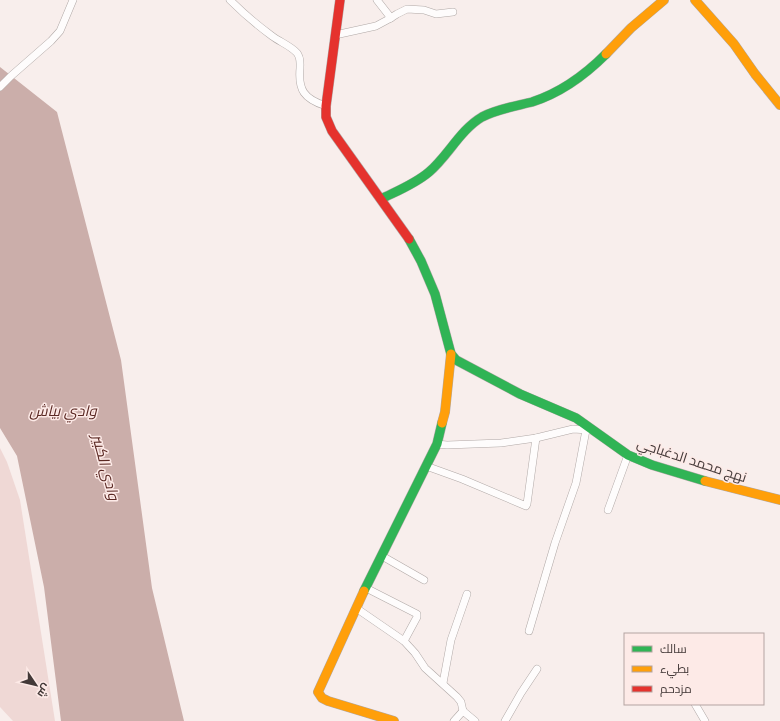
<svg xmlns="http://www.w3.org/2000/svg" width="780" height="721" viewBox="0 0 780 721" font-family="'Archivo Narrow',Cairo,sans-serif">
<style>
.green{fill:#efd8d5}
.water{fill:#cbaeaa}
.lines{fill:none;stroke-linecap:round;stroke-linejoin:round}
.street-casing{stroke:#b0a8a6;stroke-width:8}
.fast-casing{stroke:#b0a8a6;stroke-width:10}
.slow-casing{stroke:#b0a8a6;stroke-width:10}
.jam-casing{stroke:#b0a8a6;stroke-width:10}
.street{stroke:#fefcfc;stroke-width:7}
.fast{stroke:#30b455;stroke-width:9}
.slow{stroke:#ff9f0a;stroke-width:9}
.jam{stroke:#e5322d;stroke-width:9}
.labels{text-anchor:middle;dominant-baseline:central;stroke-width:3;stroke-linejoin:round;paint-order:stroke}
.street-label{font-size:14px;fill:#433938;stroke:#fdeae7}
.water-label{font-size:15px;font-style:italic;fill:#5a2823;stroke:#fdeae7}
</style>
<rect width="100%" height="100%" fill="#f8eeec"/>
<!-- green -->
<path class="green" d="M0,448L7,462L20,500L55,721H13L0,707Z"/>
<!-- water -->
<path class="water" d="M0,67L57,112L121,360L152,588L184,721H61L44,587L17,456L0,428Z"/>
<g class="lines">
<defs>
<g id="street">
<path d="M230,0C243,13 257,25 272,36C280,42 291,46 297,53C301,58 300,63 300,68C298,90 304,99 326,106"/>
<path d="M377,0L391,18"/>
<path d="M335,35L376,26L389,19L397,14L407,9L424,10L436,14L453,12"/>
<path d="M0,87L11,76L51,41L60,31L73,0"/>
<path d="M437,444L447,445L501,443L536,438L573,429L589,430"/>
<path d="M426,466L462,479L526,506L527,504L536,438"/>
<path d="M608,510L628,455"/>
<path d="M382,556L424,580"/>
<path d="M366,588L417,614V617L404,641"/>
<path d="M356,608L404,641L415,653L425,668L457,697L461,702L463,711"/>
<path d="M529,631L555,543L576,483L586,430"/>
<path d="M443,683L451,640L467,594"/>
<path d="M695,704L705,721"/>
<path d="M454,721L463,711L475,721"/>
<path d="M505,721L521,693L537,669"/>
</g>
<g id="fast">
<path d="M381,199C397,191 415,184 429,172C448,156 460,130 482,117C497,109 516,106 532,102C560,93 585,75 606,54"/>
<path d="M409,239L421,261L435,294L451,354L456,360L520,394L576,418L628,455L652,465L705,481"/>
<path d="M364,591L437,444L442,423"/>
</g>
<g id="slow">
<path d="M695,0L734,44L755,74L780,105"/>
<path d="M606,54L631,28L664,0"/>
<path d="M442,423L445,412L451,354"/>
<path d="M705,481L780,500"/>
<path d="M364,591L318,692L322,698L328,701L394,721"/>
</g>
<path id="jam" d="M340,0L326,106V117L332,131L409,239"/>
</defs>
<!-- street casing -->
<use href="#street" class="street-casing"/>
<!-- fast casing -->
<use href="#fast" class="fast-casing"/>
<!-- slow casing -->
<use href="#slow" class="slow-casing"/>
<!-- jam casing -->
<use href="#jam" class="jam-casing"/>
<!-- street -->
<use href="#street" class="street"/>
<!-- fast -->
<use href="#fast" class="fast"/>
<!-- slow -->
<use href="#slow" class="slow"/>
<!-- jam -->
<use href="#jam" class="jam"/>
</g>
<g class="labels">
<!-- street labels -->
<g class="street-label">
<text transform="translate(692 460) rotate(18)">نهج محمد الدغباجي</text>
</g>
<!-- water labels -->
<g class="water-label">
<text x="63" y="410">وادي بياش</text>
<text transform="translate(106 467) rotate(75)">وادي الكبير</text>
</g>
</g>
<!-- legend -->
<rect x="624" y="633" width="140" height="72" fill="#fdeae7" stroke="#b3a3a1"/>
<rect x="632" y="646" width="20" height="6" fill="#30b455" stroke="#b3a3a1"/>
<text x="660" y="653" font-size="12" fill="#433938">سالك</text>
<rect x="632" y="666" width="20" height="6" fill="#ff9f0a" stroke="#b3a3a1"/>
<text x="660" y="673" font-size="12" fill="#433938">بطيء</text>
<rect x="632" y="686" width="20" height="6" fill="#e5322d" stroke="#b3a3a1"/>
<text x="660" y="693" font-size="12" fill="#433938">مزدحم</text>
<!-- north arrow -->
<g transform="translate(36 685) rotate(125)" stroke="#fdeae7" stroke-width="3" paint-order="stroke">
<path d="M0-3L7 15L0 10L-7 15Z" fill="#433938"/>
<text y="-6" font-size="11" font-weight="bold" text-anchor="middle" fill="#433938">ش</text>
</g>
</svg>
